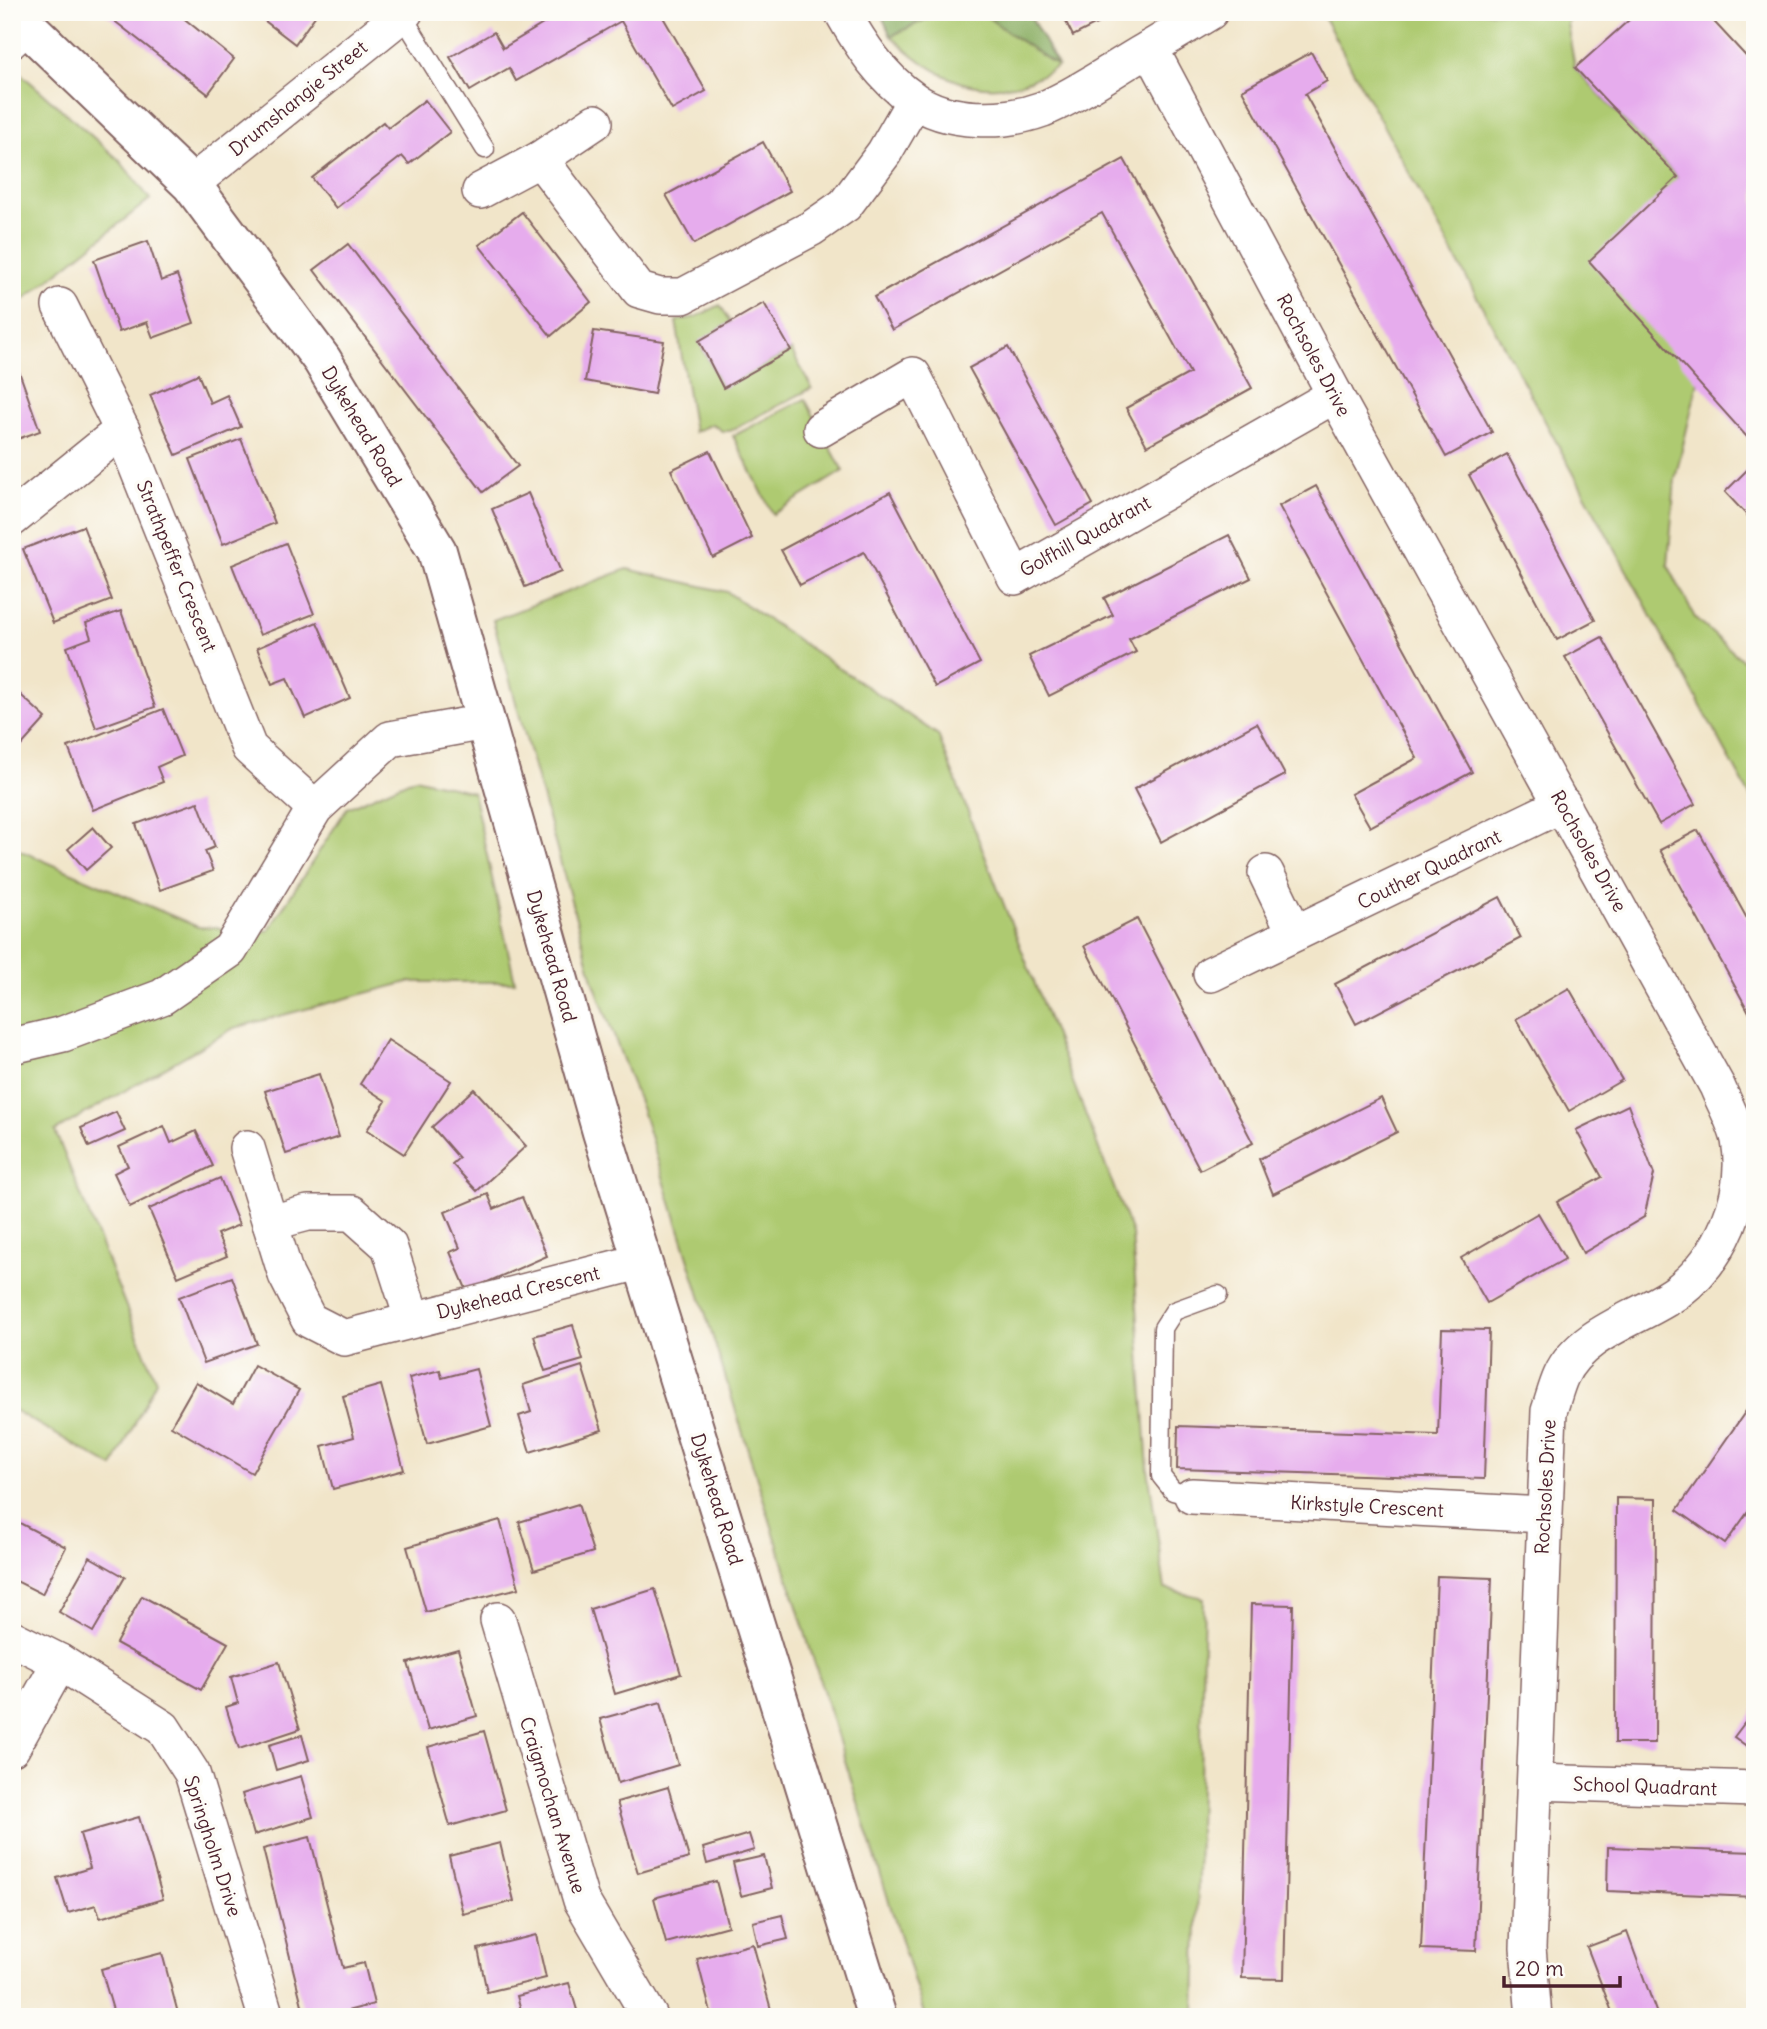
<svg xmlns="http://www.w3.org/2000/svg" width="1767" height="2029" viewBox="0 0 1767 2029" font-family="Delius,sans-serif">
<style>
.green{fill:#aeca71;stroke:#7c744e;stroke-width:2}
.forest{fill:#8aae63;stroke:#6a6647;stroke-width:2}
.building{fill:#e6aced}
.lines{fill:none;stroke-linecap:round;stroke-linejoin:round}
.service-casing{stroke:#846462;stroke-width:21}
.minor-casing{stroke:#846462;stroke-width:38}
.tertiary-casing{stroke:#846462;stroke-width:42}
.service{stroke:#fff;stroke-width:18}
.minor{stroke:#fff;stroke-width:35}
.tertiary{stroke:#fff;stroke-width:38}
.labels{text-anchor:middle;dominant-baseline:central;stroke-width:7;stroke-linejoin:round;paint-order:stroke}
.street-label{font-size:19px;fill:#4a1f2b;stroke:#fdfcf7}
</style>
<rect width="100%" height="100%" fill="#fdfcf7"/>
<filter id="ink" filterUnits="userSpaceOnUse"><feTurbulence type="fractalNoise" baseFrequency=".0143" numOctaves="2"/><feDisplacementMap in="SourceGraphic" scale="14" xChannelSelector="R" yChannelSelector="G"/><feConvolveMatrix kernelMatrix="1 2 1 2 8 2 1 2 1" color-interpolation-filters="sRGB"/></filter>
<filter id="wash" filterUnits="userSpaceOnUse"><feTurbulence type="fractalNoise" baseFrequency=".00686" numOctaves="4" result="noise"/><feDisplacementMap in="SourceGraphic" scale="28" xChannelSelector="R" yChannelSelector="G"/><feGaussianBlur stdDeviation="1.57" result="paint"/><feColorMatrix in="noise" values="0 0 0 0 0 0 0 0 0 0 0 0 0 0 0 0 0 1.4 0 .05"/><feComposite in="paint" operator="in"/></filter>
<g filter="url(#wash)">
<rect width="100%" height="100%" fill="#f1e5c9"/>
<!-- green -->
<g class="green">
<path d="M941,12H982C1006,33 1032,48 1058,66C993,107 942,85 891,36Z"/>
<path d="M1321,12H1574L1567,23L1575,68L1678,177L1698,382L1675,479L1668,565L1695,618L1748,665L1755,666V805Z"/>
<path d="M12,66L119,160L150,199L12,309Z"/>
<path d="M720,305L731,322L699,342L723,387L791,350L812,388L730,431H722L712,424L694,432L676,321L696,317Z"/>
<path d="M805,399L843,471L773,514L733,436Z"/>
<path d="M627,569L727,592L938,735L1132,1234L1148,1469L1165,1589L1204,1598L1195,2017H925L642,1110L594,983L493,620Z"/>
<path d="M415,778L473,792L515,982H408L234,1028L55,1131L156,1381L113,1467L12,1409V847L198,927L268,931L347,808Z"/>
</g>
<!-- forest -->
<g class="forest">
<path d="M880,12H941L891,36Z"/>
<path d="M982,12H1028L1058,66C1032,48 1006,33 982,12Z"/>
</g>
<g id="blocks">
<!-- building -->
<g class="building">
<path d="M103,12H176L234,59L208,94Z"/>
<path d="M272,12H318L295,44L265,21Z"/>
<path d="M563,12H660L706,91L672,110L621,21L516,81L509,68L470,91L450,57L494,32L503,48Z"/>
<path d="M1061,12H1120L1073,36Z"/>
<path d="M1638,12H1705L1755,66V446L1589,261L1678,177L1575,68Z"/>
<path d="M1311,52L1327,81L1305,94L1492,432L1446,457L1242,90Z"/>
<path d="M425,100L450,132L409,164L402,156L336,208L312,178L383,122L388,128Z"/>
<path d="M763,142L790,191L694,244L666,195Z"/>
<path d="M1124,159L1252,388L1147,446L1126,408L1190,373L1102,213L892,330L874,297Z"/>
<path d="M522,212L591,302L551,336L479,245Z"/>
<path d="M148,241L161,281L177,275L194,323L153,338L147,322L119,332L94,260Z"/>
<path d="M348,244L518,466L483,492L314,270Z"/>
<path d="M764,303L791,350L723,388L699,341Z"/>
<path d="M594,331L664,341L654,394L585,381Z"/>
<path d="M1008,347L1093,504L1056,525L969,368Z"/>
<path d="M15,360L40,431L12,441V361Z"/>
<path d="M198,374L210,403L227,395L241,427L176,455L150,395Z"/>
<path d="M241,439L275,523L223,544L190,459Z"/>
<path d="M710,451L752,538L713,558L671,470Z"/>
<path d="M1507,454L1595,620L1557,640L1469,475Z"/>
<path d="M1755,462V524L1725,492Z"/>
<path d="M1316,486L1472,772L1370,827L1351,794L1417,758L1279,506Z"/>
<path d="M890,492L980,663L935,687L864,552L800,585L781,550Z"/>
<path d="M528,493L561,572L525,587L492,509Z"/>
<path d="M83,526L112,600L53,623L23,549Z"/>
<path d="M1229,535L1251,578L1129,639L1136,652L1049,696L1029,656L1113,615L1104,598Z"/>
<path d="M286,543L314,614L260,635L232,565Z"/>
<path d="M121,611L155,707L96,728L67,647L91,638L86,623Z"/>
<path d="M317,622L350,698L305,718L287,678L272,684L257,648Z"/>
<path d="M1602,637L1695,804L1659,824L1565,657Z"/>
<path d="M12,687L46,718L12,756Z"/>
<path d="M163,709L182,756L157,767L163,782L93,810L68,747Z"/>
<path d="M1257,723L1285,775L1161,842L1134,789Z"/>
<path d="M198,802L215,847L205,851L213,871L160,890L136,824Z"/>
<path d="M93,827L111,848L86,870L68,849Z"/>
<path d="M1698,830L1755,933V1023L1660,850Z"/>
<path d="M1500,897L1521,938L1356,1024L1335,984Z"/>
<path d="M1137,919L1253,1143L1200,1170L1084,946Z"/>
<path d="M1569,988L1622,1080L1569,1111L1516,1019Z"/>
<path d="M388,1040L451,1081L404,1154L367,1130L386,1101L360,1084Z"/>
<path d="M319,1074L339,1137L286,1154L265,1091Z"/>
<path d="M474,1089L526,1146L477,1191L452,1164L459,1158L432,1127Z"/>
<path d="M1381,1098L1397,1132L1273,1194L1259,1159Z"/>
<path d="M1628,1105L1654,1174L1644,1217L1583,1253L1557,1202L1602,1177L1576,1130Z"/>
<path d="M116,1112L125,1131L89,1147L81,1128Z"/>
<path d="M164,1126L171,1143L196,1131L213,1166L130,1207L114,1173L128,1166L119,1147Z"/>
<path d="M220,1178L239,1225L217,1234L227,1256L178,1277L149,1209Z"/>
<path d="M488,1194L494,1209L522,1197L547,1256L467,1291L450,1252L460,1248L445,1212Z"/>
<path d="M1538,1213L1565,1259L1487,1303L1461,1258Z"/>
<path d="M232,1277L257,1344L204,1363L179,1297Z"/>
<path d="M573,1325L583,1360L545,1371L534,1336Z"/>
<path d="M1442,1329L1489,1330L1484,1479L1177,1469L1178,1426L1438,1435Z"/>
<path d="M254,1365L299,1390L252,1473L171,1426L196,1382L233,1404Z"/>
<path d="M582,1366L602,1430L530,1452L519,1416L531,1412L523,1385Z"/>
<path d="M476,1369L491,1426L427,1444L409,1378L440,1370L442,1378Z"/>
<path d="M381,1385L404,1470L333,1489L322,1446L354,1437L343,1396Z"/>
<path d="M1755,1398V1502L1725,1544L1677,1510Z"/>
<path d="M1616,1498L1656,1499L1655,1743H1615Z"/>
<path d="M578,1504L593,1552L534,1570L519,1522Z"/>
<path d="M12,1519L66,1547L42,1594L12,1579Z"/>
<path d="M500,1520L519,1588L426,1612L407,1547Z"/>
<path d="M90,1557L125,1577L93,1632L59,1612Z"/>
<path d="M1437,1576L1492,1578L1476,1951L1421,1949Z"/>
<path d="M655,1589L681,1674L615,1694L590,1609Z"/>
<path d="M142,1596L228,1643L201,1690L116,1643Z"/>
<path d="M1251,1604L1293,1605L1284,1979L1242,1978Z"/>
<path d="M458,1649L477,1716L428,1730L408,1663Z"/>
<path d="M279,1662L300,1729L239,1749L226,1707L238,1703L231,1677Z"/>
<path d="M661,1702L678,1765L618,1783L600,1719Z"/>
<path d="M1755,1709V1752L1734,1737Z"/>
<path d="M484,1731L506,1810L450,1826L428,1747Z"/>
<path d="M302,1735L309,1760L276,1770L269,1745Z"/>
<path d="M301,1776L313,1817L254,1835L242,1794Z"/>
<path d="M668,1787L689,1858L638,1873L617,1802Z"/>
<path d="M139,1817L163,1899L100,1918L96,1905L68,1913L57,1878L90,1868L80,1834Z"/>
<path d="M749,1834L754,1850L707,1864L703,1848Z"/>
<path d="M310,1837L343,1968L364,1963L374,2004L324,2017H305L263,1849Z"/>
<path d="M500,1843L514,1901L463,1914L449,1856Z"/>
<path d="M1608,1847L1755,1852V1897L1607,1891Z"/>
<path d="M764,1856L772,1888L741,1896L733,1863Z"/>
<path d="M716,1881L728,1926L666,1943L654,1898Z"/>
<path d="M782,1915L788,1939L758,1946L753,1922Z"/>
<path d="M1627,1932L1658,2017H1614L1587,1947Z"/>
<path d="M536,1935L546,1978L487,1992L478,1949Z"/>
<path d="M753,1944L773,2017H712L697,1959Z"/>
<path d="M162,1953L179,2017H115L101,1969Z"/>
<path d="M569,1983L579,2017H523L517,1996Z"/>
</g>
</g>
</g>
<g filter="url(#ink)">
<use href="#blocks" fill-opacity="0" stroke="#846462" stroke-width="2"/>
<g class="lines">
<defs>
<g id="service">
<path d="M402,15L485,149"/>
<path d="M12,51L33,32"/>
<path d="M1192,1496L1173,1491L1161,1476L1163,1328L1174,1311L1218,1295"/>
</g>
<g id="minor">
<path d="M842,12C860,44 882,78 913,99C947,124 1005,123 1043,109C1076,96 1118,66 1150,48L1335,395L1717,1086C1724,1103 1735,1122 1739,1140C1749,1196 1721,1259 1677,1292C1641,1318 1581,1332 1561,1376C1556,1387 1553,1400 1549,1411L1528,1948L1534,2017"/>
<path d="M1150,48L1210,12"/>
<path d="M595,122L540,159L639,290L660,296H683L812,228L845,205L884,153L914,101"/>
<path d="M191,184L405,12"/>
<path d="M480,191L540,159"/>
<path d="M60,306L122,430L249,748L315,808"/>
<path d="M821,429L913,375L1015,577L1335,395"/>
<path d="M12,519L122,430"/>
<path d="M1266,873L1295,933"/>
<path d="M1211,974L1563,804"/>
<path d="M12,1046L63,1034L162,997L230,950L315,808L390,739L485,722"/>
<path d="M247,1148L286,1275L309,1320L344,1338L643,1261"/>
<path d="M270,1223L308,1213H352L389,1246L412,1318"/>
<path d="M1192,1496L1543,1515"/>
<path d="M498,1620L581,1900L650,2017"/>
<path d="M12,1638L60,1662L163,1728L192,1773L266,2017"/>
<path d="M12,1748L60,1662"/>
<path d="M1535,1782L1755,1789"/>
</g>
<path id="tertiary" d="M12,16L33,32L191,184L322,360L437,551L602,1132L877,2017"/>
</defs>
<!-- service casing -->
<use href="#service" class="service-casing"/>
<!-- minor casing -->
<use href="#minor" class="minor-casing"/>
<!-- tertiary casing -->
<use href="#tertiary" class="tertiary-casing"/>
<!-- service -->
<use href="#service" class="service"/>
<!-- minor -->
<use href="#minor" class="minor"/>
<!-- tertiary -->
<use href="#tertiary" class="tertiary"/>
</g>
</g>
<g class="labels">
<!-- street labels -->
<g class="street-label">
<text transform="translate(298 98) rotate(-39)">Drumshangie Street</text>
<text transform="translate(1314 355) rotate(62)">Rochsoles Drive</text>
<text transform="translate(362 426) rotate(59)">Dykehead Road</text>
<text transform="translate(1085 536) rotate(-29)">Golfhill Quadrant</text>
<text transform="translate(177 566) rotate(68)">Strathpeffer Crescent</text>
<text transform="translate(1589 851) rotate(61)">Rochsoles Drive</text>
<text transform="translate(1429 869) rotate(-26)">Couther Quadrant</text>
<text transform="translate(552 956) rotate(74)">Dykehead Road</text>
<text transform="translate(518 1292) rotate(-14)">Dykehead Crescent</text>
<text transform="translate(1545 1487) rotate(-87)">Rochsoles Drive</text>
<text transform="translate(717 1499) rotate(73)">Dykehead Road</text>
<text transform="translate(1367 1506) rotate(3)">Kirkstyle Crescent</text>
<text transform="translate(1645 1786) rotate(2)">School Quadrant</text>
<text transform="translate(553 1805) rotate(73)">Craigmochan Avenue</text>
<text transform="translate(213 1846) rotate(72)">Springholm Drive</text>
</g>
</g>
<!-- margin -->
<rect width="1767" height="2029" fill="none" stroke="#fdfcf7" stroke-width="42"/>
<!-- scale -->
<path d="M1504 1976v10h116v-10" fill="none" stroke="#4a1f2b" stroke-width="3.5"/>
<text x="1515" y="1976" font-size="21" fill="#4a1f2b" stroke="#fdfcf7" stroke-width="5" paint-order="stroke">20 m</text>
</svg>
